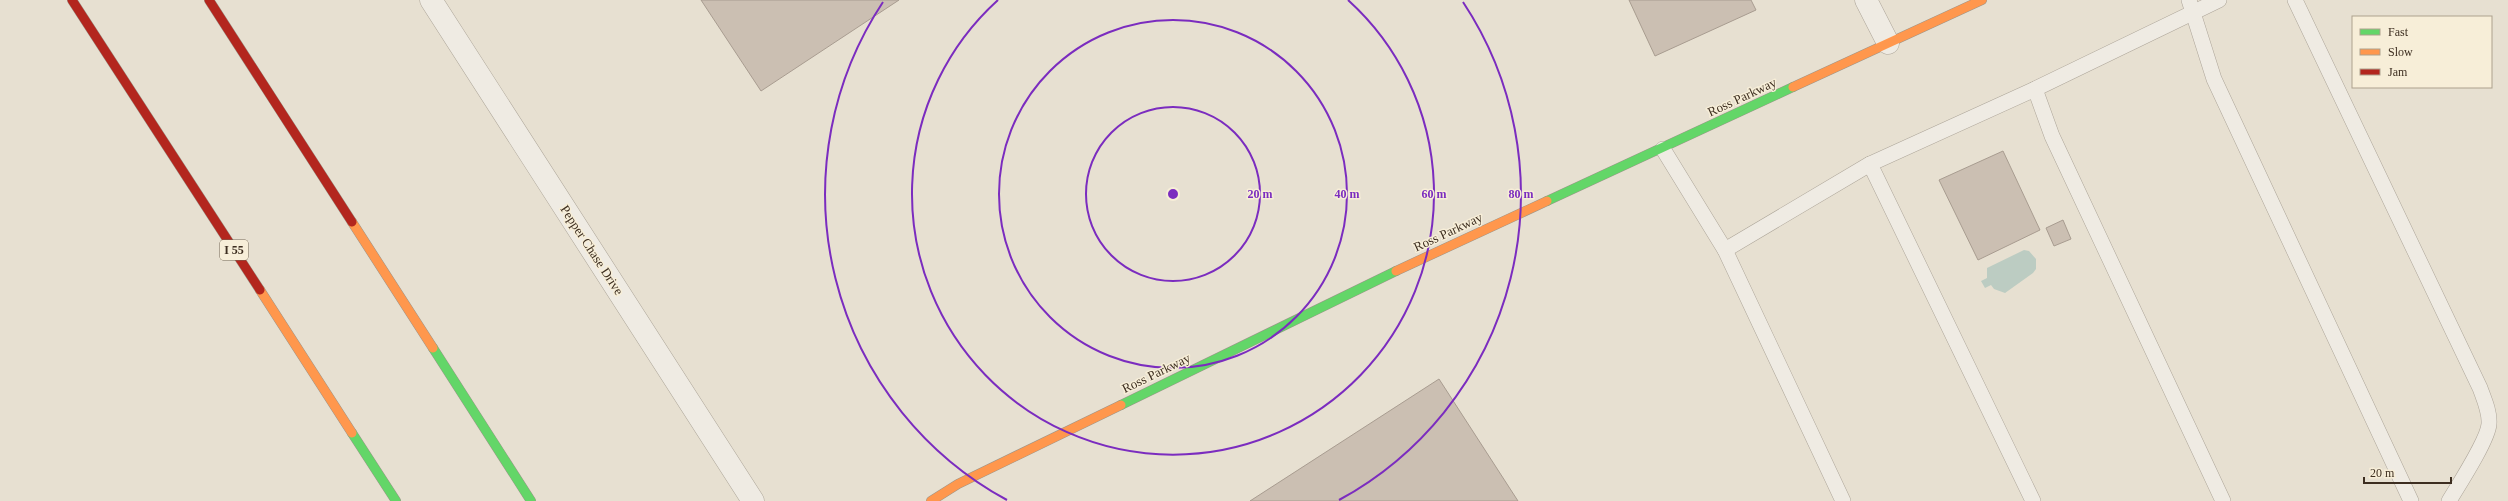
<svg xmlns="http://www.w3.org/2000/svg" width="2508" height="501" viewBox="0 0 2508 501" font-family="Georgia,serif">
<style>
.water{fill:#bcccc2}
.building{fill:#cbbfb2;stroke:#a89c90}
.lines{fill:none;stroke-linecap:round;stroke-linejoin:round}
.lane-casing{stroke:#ada599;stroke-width:16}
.street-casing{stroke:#ada599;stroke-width:23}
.fast-casing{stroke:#9c958a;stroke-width:10}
.slow-casing{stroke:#9c958a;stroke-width:10}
.jam-casing{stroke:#9c958a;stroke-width:10}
.lane{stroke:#efebe3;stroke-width:15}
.street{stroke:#efebe3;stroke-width:22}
.fast{stroke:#63d668;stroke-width:9}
.slow{stroke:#ff974d;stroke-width:9}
.jam{stroke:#b3261e;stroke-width:9}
.ring{fill:none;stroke:#7b2cbf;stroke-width:2}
.labels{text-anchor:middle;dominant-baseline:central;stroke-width:3;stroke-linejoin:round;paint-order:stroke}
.shield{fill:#f7eed8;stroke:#756857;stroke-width:1}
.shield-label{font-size:12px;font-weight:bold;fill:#3d2e20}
.street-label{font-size:13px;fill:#3d2e20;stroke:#f7eed8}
.centre{fill:#7b2cbf;stroke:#f7eed8;stroke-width:2}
.ring-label{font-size:12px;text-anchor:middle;font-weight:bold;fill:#7b2cbf;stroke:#f7eed8;stroke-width:3;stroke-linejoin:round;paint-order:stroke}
</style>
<rect width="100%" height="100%" fill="#e7e0d1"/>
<!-- water -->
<path class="water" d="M2024,250L2029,251L2036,259V269L2033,273L2005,293L1994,289L1991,285L1985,288L1981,281L1987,278V268Z"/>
<!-- building -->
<g class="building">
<path d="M701,0H899L761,91Z"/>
<path d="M1629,0H1751L1756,10L1655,56Z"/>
<path d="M2003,151L2040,230L1978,260L1939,180Z"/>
<path d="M2063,220L2071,239L2054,246L2046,228Z"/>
<path d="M1439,379L1518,501H1250Z"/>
</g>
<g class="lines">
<defs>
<g id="lane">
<path d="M2189,0L2214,79L2411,501"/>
<path d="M2295,0L2480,388C2484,399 2490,412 2489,424C2488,440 2458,486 2449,501"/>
<path d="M2035,89L2052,136L2223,501"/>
<path d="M1663,149L1725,250L1843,501"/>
<path d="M1870,164L2033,501"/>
<path d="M1725,250L1870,164L2035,89L2219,0"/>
</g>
<g id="street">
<path d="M431,0L753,501"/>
<path d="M1866,0L1888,43"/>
</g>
<g id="fast">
<path d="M1547,201L1793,87"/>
<path d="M433,348L531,501"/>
<path d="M1121,405L1396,271"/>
<path d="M352,433L396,501"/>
</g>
<g id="slow">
<path d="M1793,87L1982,0"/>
<path d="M352,222L433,348"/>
<path d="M1396,271L1547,201"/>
<path d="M260,290L352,433"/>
<path d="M931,501L958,484L1121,405"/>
</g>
<g id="jam">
<path d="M72,0L260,290"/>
<path d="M209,0L352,222"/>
</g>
</defs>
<!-- lane casing -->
<use href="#lane" class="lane-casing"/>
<!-- street casing -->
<use href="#street" class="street-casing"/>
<!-- fast casing -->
<use href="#fast" class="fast-casing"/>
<!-- slow casing -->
<use href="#slow" class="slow-casing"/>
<!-- jam casing -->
<use href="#jam" class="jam-casing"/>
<!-- lane -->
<use href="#lane" class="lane"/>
<!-- street -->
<use href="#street" class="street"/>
<!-- fast -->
<use href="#fast" class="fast"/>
<!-- slow -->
<use href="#slow" class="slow"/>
<!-- jam -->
<use href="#jam" class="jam"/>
</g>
<!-- distance rings -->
<g class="ring">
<circle cx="1173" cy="194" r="87"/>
<circle cx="1173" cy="194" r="174"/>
<path d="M1348 0A261 261 0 1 1 998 0"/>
<path d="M1007 500A348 348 0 0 1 883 2M1463 2A348 348 0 0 1 1339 500"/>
</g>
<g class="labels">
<!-- shield labels -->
<rect class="shield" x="220" y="240" width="28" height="20" rx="3"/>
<g class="shield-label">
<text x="234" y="250">I 55</text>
</g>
<!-- street labels -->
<g class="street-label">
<text transform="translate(1742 97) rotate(-25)">Ross Parkway</text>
<text transform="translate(1448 232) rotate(-25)">Ross Parkway</text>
<text transform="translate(592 250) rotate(57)">Pepper Chase Drive</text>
<text transform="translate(1156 373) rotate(-26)">Ross Parkway</text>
</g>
</g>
<circle cx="1173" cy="194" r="6" class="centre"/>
<g class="ring-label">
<text x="1260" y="198">20 m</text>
<text x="1347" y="198">40 m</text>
<text x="1434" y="198">60 m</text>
<text x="1521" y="198">80 m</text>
</g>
<!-- legend -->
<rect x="2352" y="16" width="140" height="72" fill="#f7eed8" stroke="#ada18e"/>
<rect x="2360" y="29" width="20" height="6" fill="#63d668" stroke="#ada18e"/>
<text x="2388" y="36" font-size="12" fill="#3d2e20">Fast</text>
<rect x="2360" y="49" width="20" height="6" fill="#ff974d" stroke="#ada18e"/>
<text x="2388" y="56" font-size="12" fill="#3d2e20">Slow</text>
<rect x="2360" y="69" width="20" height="6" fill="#b3261e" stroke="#ada18e"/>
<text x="2388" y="76" font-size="12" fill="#3d2e20">Jam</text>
<!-- scale -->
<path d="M2364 477v6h87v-6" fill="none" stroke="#3d2e20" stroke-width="2"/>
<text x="2370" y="477" font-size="12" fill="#3d2e20" stroke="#f7eed8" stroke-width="3" paint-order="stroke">20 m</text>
</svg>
